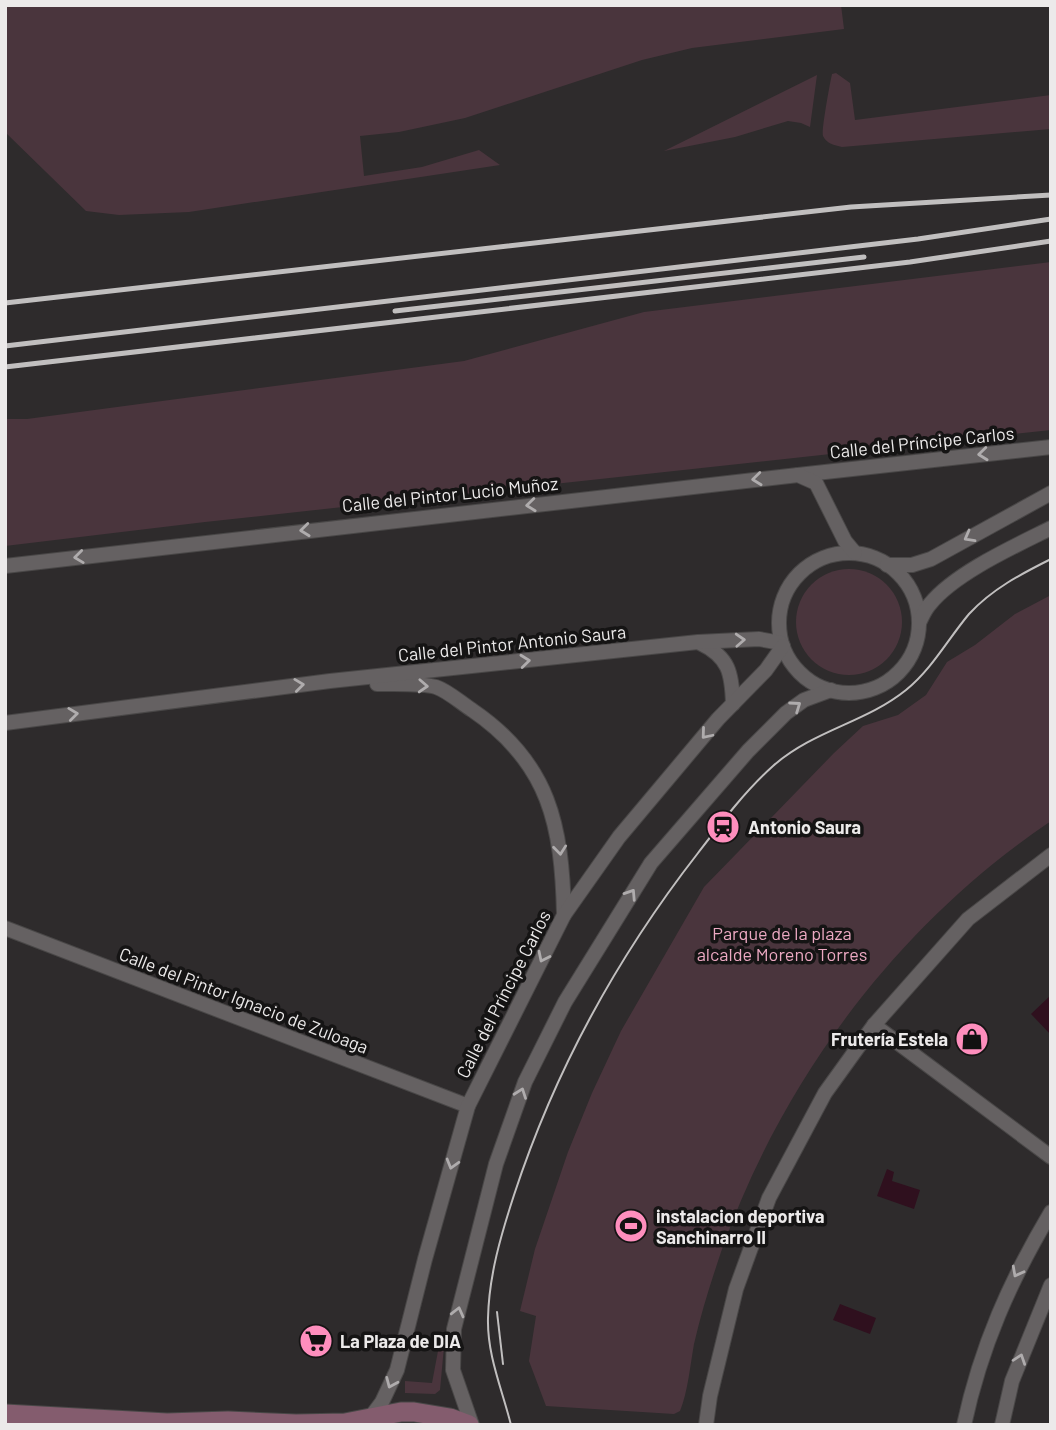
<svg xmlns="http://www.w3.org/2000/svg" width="1056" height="1430" viewBox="0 0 1056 1430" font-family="Barlow,sans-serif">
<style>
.green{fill:#4a353d}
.water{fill:#2f101e}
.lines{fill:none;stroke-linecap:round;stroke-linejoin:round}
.street-casing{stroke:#494747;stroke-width:16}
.secondary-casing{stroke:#494747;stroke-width:21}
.street{stroke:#656162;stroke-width:14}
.secondary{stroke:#845c6e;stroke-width:19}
.tram{stroke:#c1bfbf;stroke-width:2}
.rail{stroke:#c1bfbf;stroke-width:5}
.oneway{stroke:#afacad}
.labels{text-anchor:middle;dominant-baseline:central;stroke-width:7;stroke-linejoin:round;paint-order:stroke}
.street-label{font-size:18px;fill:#eceaea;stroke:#151414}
.poi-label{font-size:18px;font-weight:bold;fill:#eceaea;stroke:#151414;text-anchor:start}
.park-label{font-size:18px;fill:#eca9c2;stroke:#151414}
</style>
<rect width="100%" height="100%" fill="#2e2b2c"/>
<!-- green -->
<g class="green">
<path d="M5,5H841L844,29L692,48L642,60L465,118L399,132L360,136L364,176L422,167L479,150L500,165L189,212L119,215L86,211L5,132Z"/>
<path d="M836,73L850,83L855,120L1051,95V129L842,147C834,145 827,144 823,136C821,131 830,83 832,74Z"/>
<path d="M817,75L810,127L801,123L788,121L735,137L664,151Z"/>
<path d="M1051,262V430L205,522L5,546V419H27L464,361L644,312Z"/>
<circle cx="849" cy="622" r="53"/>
<path d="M1051,595V821C898,924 782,1079 721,1252C711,1282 701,1313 694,1344C690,1366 688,1391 680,1411L674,1414L546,1406L529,1361L536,1316L520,1311L535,1249L568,1152L592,1093L621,1031L704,887L834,753L863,726L898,715L926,695L947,662L975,645L1015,614Z"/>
<path d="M441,1335L445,1336L440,1390L435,1394L405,1393V1381L432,1383Z"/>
</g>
<!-- water -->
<g class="water">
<path d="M1051,995V1035L1031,1014Z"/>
<path d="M887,1169L894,1172L892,1181L920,1190L914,1209L877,1196Z"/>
<path d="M840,1304L876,1318L870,1334L833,1320Z"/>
</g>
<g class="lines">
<defs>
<g id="street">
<path d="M798,475L1051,447"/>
<circle cx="849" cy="623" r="70"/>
<path d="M887,565H912L931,559L1051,493"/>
<path d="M5,566L798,475L816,483L845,541L855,553"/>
<path d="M919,623C922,617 925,609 930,604C955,573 1015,546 1051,528"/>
<path d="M700,643C729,657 732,673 733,704"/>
<path d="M377,684C391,684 424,683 436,687C448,691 461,703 472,710C550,763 562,826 564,915"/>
<path d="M5,723L330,681L698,642L759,639L781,643"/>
<path d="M5,928L468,1106"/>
<path d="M874,1025L1051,1157"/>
<path d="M367,1422L382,1402L397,1370L425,1259L468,1106L564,915L619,837L718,719L766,670L783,646"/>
<path d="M472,1425L453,1370L454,1329L496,1164L525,1082L565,1002L651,863L748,751L786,713L804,700L831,690"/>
<path d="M706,1425L710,1396L736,1289L769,1198L825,1093L874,1025L968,919L1051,855"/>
<path d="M964,1425C981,1346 1010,1281 1051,1212"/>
<path d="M1002,1425L1012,1381L1051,1285"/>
</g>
<path id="secondary" d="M5,1414L167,1423L228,1421L296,1424L345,1423L401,1412H414L450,1418L469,1425"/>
</defs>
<!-- street casing -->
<use href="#street" class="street-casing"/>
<!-- secondary casing -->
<use href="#secondary" class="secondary-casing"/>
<!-- street -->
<use href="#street" class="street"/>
<!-- secondary -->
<use href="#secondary" class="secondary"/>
<!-- tram -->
<g class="tram">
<path d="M497,1312L503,1364"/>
<path d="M511,1425C502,1389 487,1355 488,1318C489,1275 501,1235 514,1195C555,1070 617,957 698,853C721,823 745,791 773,766C814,730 865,723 906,690C932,669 948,639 969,614C992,589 1021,574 1051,559"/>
</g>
<!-- rail -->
<g class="rail">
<path d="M5,303L851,207L1051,195"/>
<path d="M395,311L864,257"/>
<path d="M5,346L918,239L1051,219"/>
<path d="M5,367L910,262L1051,241"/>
</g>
</g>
<!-- one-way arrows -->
<defs><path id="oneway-chevron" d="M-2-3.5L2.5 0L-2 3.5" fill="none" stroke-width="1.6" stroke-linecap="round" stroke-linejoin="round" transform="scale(1.75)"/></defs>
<g class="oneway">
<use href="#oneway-chevron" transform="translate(983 454) rotate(174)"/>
<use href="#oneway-chevron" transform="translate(757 479) rotate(174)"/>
<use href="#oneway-chevron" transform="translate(531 505) rotate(174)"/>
<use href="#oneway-chevron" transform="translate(305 530) rotate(174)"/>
<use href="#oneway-chevron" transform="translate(969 537) rotate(151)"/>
<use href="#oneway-chevron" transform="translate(79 557) rotate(173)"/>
<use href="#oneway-chevron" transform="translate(740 640) rotate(-3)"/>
<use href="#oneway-chevron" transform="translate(525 661) rotate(-6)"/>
<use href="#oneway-chevron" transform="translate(299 685) rotate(-7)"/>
<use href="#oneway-chevron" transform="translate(423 686) rotate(3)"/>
<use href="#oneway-chevron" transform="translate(796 706) rotate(-35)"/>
<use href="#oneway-chevron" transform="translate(73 714) rotate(-7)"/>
<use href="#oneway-chevron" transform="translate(706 734) rotate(130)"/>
<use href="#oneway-chevron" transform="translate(560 850) rotate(84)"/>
<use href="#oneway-chevron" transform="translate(631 894) rotate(-57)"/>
<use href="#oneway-chevron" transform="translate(543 957) rotate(116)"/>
<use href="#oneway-chevron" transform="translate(521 1093) rotate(-70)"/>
<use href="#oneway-chevron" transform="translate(452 1164) rotate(106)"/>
<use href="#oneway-chevron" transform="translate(1017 1272) rotate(118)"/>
<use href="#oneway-chevron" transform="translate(458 1312) rotate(-76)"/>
<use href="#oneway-chevron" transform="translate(1020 1359) rotate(-71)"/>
<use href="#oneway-chevron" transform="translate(391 1383) rotate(113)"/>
</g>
<!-- icons -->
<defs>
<symbol id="station-disc" viewBox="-11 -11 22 22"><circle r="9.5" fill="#fe8ebd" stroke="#151414"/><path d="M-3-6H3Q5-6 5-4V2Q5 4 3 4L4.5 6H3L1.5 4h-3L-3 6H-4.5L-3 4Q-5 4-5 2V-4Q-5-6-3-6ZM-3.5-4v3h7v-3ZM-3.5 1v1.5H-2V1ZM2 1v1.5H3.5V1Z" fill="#111"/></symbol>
<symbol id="shop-disc" viewBox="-11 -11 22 22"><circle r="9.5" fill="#fe8ebd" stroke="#151414"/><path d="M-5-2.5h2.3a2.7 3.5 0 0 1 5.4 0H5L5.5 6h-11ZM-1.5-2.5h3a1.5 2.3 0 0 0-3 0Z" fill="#111"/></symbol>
<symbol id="stadium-disc" viewBox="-11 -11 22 22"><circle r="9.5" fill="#fe8ebd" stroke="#151414"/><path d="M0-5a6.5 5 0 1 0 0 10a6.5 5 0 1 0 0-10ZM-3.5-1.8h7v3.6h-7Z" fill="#111"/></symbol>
<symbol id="supermarket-disc" viewBox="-11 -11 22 22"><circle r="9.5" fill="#fe8ebd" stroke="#151414"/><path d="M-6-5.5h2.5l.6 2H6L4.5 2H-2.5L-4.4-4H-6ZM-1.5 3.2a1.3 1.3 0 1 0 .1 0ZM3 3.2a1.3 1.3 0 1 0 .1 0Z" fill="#111"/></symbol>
</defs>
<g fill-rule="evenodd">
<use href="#station-disc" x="704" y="808" width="38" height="38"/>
<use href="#shop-disc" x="953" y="1020" width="38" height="38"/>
<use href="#stadium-disc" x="612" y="1207" width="38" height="38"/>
<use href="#supermarket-disc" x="297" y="1322" width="38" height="38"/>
</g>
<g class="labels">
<!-- street labels -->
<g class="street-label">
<text transform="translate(922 442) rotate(-6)">Calle del Príncipe Carlos</text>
<text transform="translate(450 494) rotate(-6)">Calle del Pintor Lucio Muñoz</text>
<text transform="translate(512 643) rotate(-6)">Calle del Pintor Antonio Saura</text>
<text transform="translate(503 994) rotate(-63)">Calle del Príncipe Carlos</text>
<text transform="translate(244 1000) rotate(21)">Calle del Pintor Ignacio de Zuloaga</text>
</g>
<!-- poi labels -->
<g class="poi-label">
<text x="748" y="827">Antonio Saura</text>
<text x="948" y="1039" text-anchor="end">Frutería Estela</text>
<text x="656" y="1216">instalacion deportiva<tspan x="656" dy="21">Sanchinarro II</tspan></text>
<text x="340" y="1341">La Plaza de DIA</text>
</g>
<!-- park labels -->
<g class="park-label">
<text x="782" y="933">Parque de la plaza<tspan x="782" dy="21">alcalde Moreno Torres</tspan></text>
</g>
</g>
<!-- border -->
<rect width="1056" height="1430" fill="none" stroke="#eceaea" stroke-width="14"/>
</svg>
